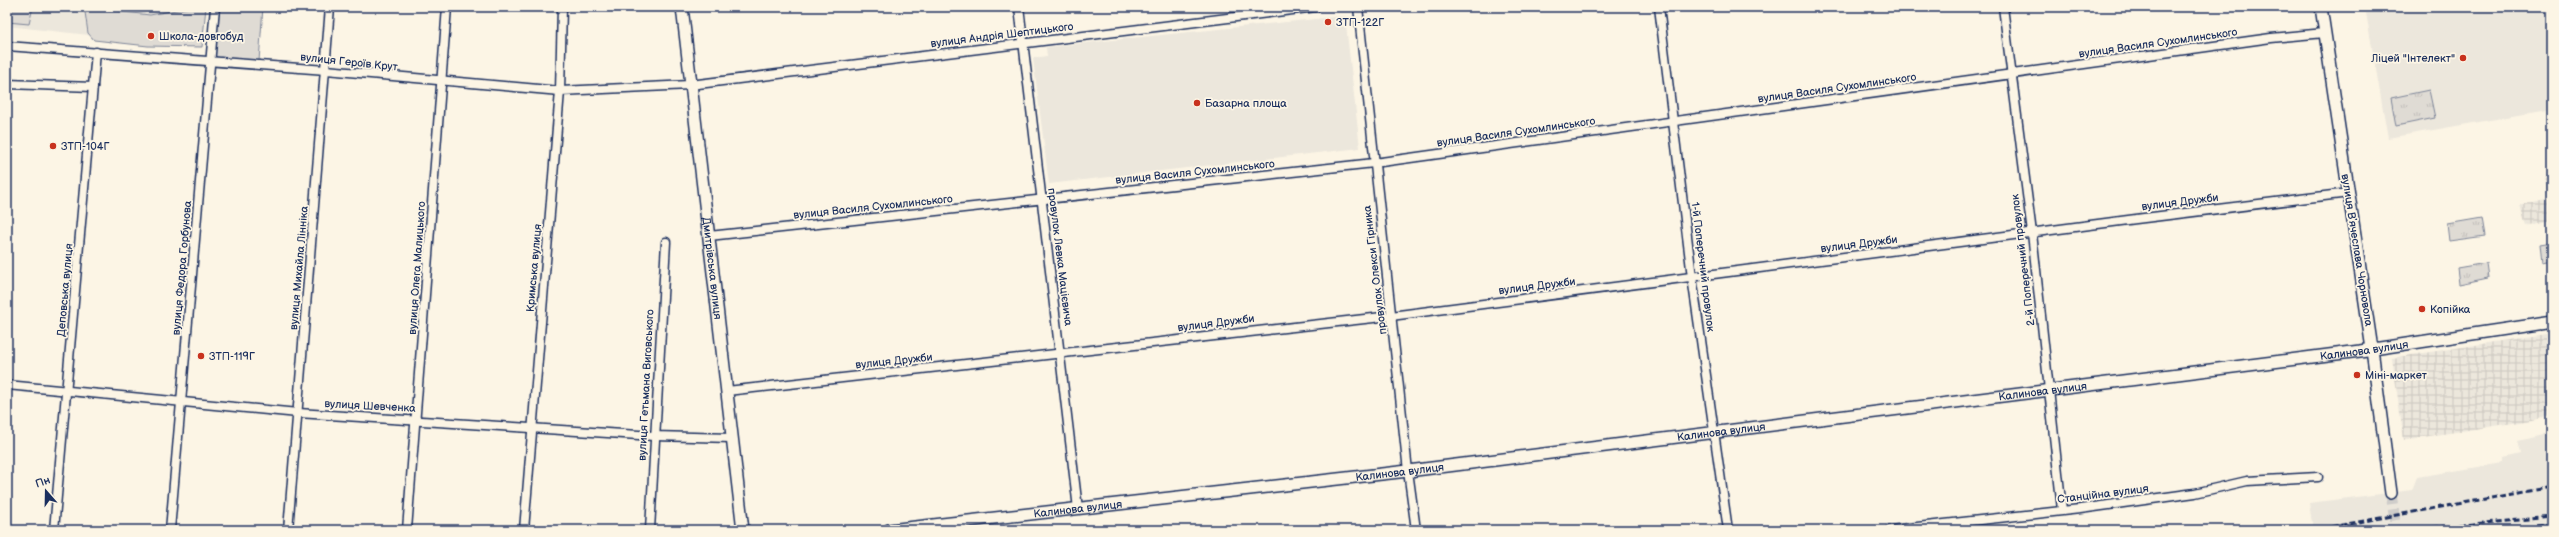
<svg xmlns="http://www.w3.org/2000/svg" width="2559" height="537" viewBox="0 0 2559 537" font-family="'Balsamiq Sans',sans-serif">
<style>
.built{fill:#ece7dc}
.industrial{fill:url(#industrial-grid)}
.grass{fill:#dfdbd4;stroke:#7d8599}
.park{fill:url(#park-tufts);stroke:#7d8599}
.lines{fill:none;stroke-linecap:round;stroke-linejoin:round}
.secondary-tunnel{stroke:#cfcdca;stroke-width:11;stroke-dasharray:11 5.5;stroke-linecap:butt}
.street-casing{stroke:#1b2f5e;stroke-width:11}
.secondary-casing{stroke:#1b2f5e;stroke-width:14}
.street{stroke:#fcf5e5;stroke-width:8}
.secondary{stroke:#fcf5e5;stroke-width:11}
.rail{stroke:#1b2f5e;stroke-width:3;stroke-dasharray:6 3;stroke-linecap:butt}
.poi-dot{fill:#c8321e;stroke:#fcf5e5;stroke-width:1.5}
.labels{text-anchor:middle;dominant-baseline:central;stroke-width:3.5;stroke-linejoin:round;paint-order:stroke}
.poi-label{font-size:11px;fill:#1b2f5e;stroke:#fcf5e5;text-anchor:start}
.street-label{font-size:11px;fill:#1b2f5e;stroke:#fcf5e5}
</style>
<defs>
<pattern id="industrial-grid" width="8" height="8" patternUnits="userSpaceOnUse"><rect width="8" height="8" fill="#ece7dc"/><path d="M0 4h8M4 0v8" fill="none" stroke="#cac6bf"/></pattern>
<pattern id="park-tufts" width="24" height="20" patternUnits="userSpaceOnUse"><rect width="24" height="20" fill="#dfdbd4"/><path d="M3 7l-1-3M5 7V3M7 7l1-3M15 17l-1-3M17 17v-4M19 17l1-3" fill="none" stroke="#bfbcb8"/></pattern>
</defs>
<rect width="100%" height="100%" fill="#fcf5e5"/>
<filter id="ink" filterUnits="userSpaceOnUse"><feTurbulence type="fractalNoise" baseFrequency=".025" numOctaves="2"/><feDisplacementMap in="SourceGraphic" scale="8" xChannelSelector="R" yChannelSelector="G"/><feConvolveMatrix kernelMatrix="1 2 1 2 8 2 1 2 1" color-interpolation-filters="sRGB"/></filter>
<g filter="url(#ink)">
<!-- built -->
<g class="built">
<path d="M7,7H200L198,47L7,26Z"/>
<path d="M2365,7H2552V109L2388,138Z"/>
<path d="M1345,16L1360,148L1049,184L1033,58L1047,56L1046,47Z"/>
<path d="M2552,433V530H2313L2309,503L2412,490L2417,477L2503,463V458L2520,454L2517,441Z"/>
</g>
<!-- industrial -->
<g class="industrial">
<path d="M2552,175V220L2526,226L2520,205L2549,198L2544,177Z"/>
<path d="M2552,333V417L2404,440L2392,358Z"/>
</g>
<!-- grass -->
<g class="grass">
<path d="M7,7H33L29,24L7,22Z"/>
<path d="M79,7L150,15L191,7H206L202,47L148,46L94,40L88,33L85,12Z"/>
<path d="M218,7H263L259,61L214,57Z"/>
</g>
<!-- park -->
<g class="park">
<path d="M2429,90L2435,118L2396,126L2391,98Z"/>
<path d="M2482,218L2485,236L2449,241L2447,224Z"/>
<path d="M2552,242V261L2542,263L2540,244Z"/>
<path d="M2486,263L2488,278L2459,284L2457,268Z"/>
</g>
<g class="lines">
<!-- secondary-tunnel -->
<path class="secondary-tunnel" d="M2391,493L2396,530"/>
<defs>
<g id="street">
<path d="M1019,7L1078,509"/>
<path d="M1358,7L1408,471L1416,530"/>
<path d="M1659,7L1692,277L1728,530"/>
<path d="M2003,7L2032,233L2062,510"/>
<path d="M7,46L326,70L560,91L690,85L1316,7"/>
<path d="M7,84L93,87"/>
<path d="M709,236L1374,163L2271,38L2325,33"/>
<path d="M7,385L298,413L654,436L732,438"/>
<path d="M727,391L1391,316L2136,219L2349,193"/>
<path d="M54,530L96,52"/>
<path d="M170,530L215,7"/>
<path d="M288,530L330,7"/>
<path d="M407,530L447,7"/>
<path d="M524,530L560,91L562,7"/>
<path d="M650,530L666,242"/>
<path d="M1890,530L2080,509L2195,493L2247,481L2318,477"/>
</g>
<g id="secondary">
<path id="s1" d="M682,7L743,530"/>
<path d="M2321,7L2372,349L2391,493"/>
<path id="s2" d="M889,530L1408,471L2360,351L2552,322"/>
</g>
</defs>
<!-- street casing -->
<use href="#street" class="street-casing"/>
<!-- secondary casing -->
<use href="#secondary" class="secondary-casing"/>
<!-- street -->
<use href="#street" class="street"/>
<!-- secondary -->
<use href="#secondary" class="secondary"/>
<!-- rail -->
<g class="rail">
<path d="M2314,530L2552,487"/>
<path d="M2406,530L2552,517"/>
<path d="M2492,530L2552,525"/>
</g>
</g>
</g>
<!-- markers -->
<g class="poi-dot">
<circle cx="1328" cy="22" r="4"/>
<circle cx="151" cy="36" r="4"/>
<circle cx="2463" cy="58" r="4"/>
<circle cx="1197" cy="103" r="4"/>
<circle cx="53" cy="146" r="4"/>
<circle cx="2422" cy="309" r="4"/>
<circle cx="201" cy="356" r="4"/>
<circle cx="2357" cy="375" r="4"/>
</g>
<g class="labels">
<!-- poi labels -->
<g class="poi-label">
<text x="1336" y="22">ЗТП-122Г</text>
<text x="159" y="36">Школа-довгобуд</text>
<text x="2455" y="58" text-anchor="end">Ліцей "Інтелект"</text>
<text x="1205" y="103">Базарна площа</text>
<text x="61" y="146">ЗТП-104Г</text>
<text x="2430" y="309">Копійка</text>
<text x="209" y="356">ЗТП-119Г</text>
<text x="2365" y="375">Міні-маркет</text>
</g>
<!-- street labels -->
<g class="street-label">
<text transform="translate(1002 35) rotate(-7)">вулиця Андрія Шептицького</text>
<text transform="translate(2158 43) rotate(-8)">вулиця Василя Сухомлинського</text>
<text transform="translate(349 62) rotate(6)">вулиця Героїв Крут</text>
<text transform="translate(1837 88) rotate(-8)">вулиця Василя Сухомлинського</text>
<text transform="translate(1516 132) rotate(-8)">вулиця Василя Сухомлинського</text>
<text transform="translate(1195 172) rotate(-6)">вулиця Василя Сухомлинського</text>
<text transform="translate(2180 202) rotate(-7)">вулиця Дружби</text>
<text transform="translate(873 207) rotate(-6)">вулиця Василя Сухомлинського</text>
<text transform="translate(1859 244) rotate(-7)">вулиця Дружби</text>
<text transform="translate(2357 250) rotate(81)">вулиця Вʼячеслава Чорновола</text>
<text transform="translate(1060 257) rotate(83)">провулок Левка Мацієвича</text>
<text transform="translate(2023 260) rotate(-97)">2-й Поперечний провулок</text>
<text transform="translate(1703 267) rotate(83)">1-й Поперечний провулок</text>
<text transform="translate(182 268) rotate(-85)">вулиця Федора Горбунова</text>
<text transform="translate(299 268) rotate(-85)">вулиця Михайла Лінніка</text>
<text transform="translate(417 268) rotate(-86)">вулиця Олега Малицького</text>
<text transform="translate(534 268) rotate(-85)">Кримська вулиця</text>
<text stroke="none"><textPath href="#s1" startOffset="263">Дмитрівська вулиця</textPath></text>
<text transform="translate(1375 270) rotate(-97)">провулок Олекси Гірника</text>
<text transform="translate(1537 286) rotate(-7)">вулиця Дружби</text>
<text transform="translate(65 290) rotate(-85)">Деповська вулиця</text>
<text transform="translate(1216 323) rotate(-7)">вулиця Дружби</text>
<text stroke="none"><textPath href="#s2" startOffset="1486">Калинова вулиця</textPath></text>
<text transform="translate(894 361) rotate(-6)">вулиця Дружби</text>
<text transform="translate(646 385) rotate(-87)">вулиця Гетьмана Виговського</text>
<text stroke="none"><textPath href="#s2" startOffset="1162">Калинова вулиця</textPath></text>
<text transform="translate(370 406) rotate(3)">вулиця Шевченка</text>
<text stroke="none"><textPath href="#s2" startOffset="838">Калинова вулиця</textPath></text>
<text stroke="none"><textPath href="#s2" startOffset="514">Калинова вулиця</textPath></text>
<text transform="translate(2103 494) rotate(-7)">Станційна вулиця</text>
<text stroke="none"><textPath href="#s2" startOffset="190">Калинова вулиця</textPath></text>
</g>
</g>
<!-- margin -->
<rect width="2559" height="537" fill="none" stroke="#fcf5e5" stroke-width="24"/>
<rect x="12" y="12" width="2535" height="513" fill="none" stroke="#1b2f5e" stroke-width="1.5" filter="url(#ink)"/>
<!-- north arrow -->
<g transform="translate(46 491) rotate(340)" stroke="#fcf5e5" stroke-width="3" paint-order="stroke">
<path d="M0-3L7 15L0 10L-7 15Z" fill="#1b2f5e"/>
<text y="-6" font-size="11" font-weight="bold" text-anchor="middle" fill="#1b2f5e">Пн</text>
</g>
</svg>
